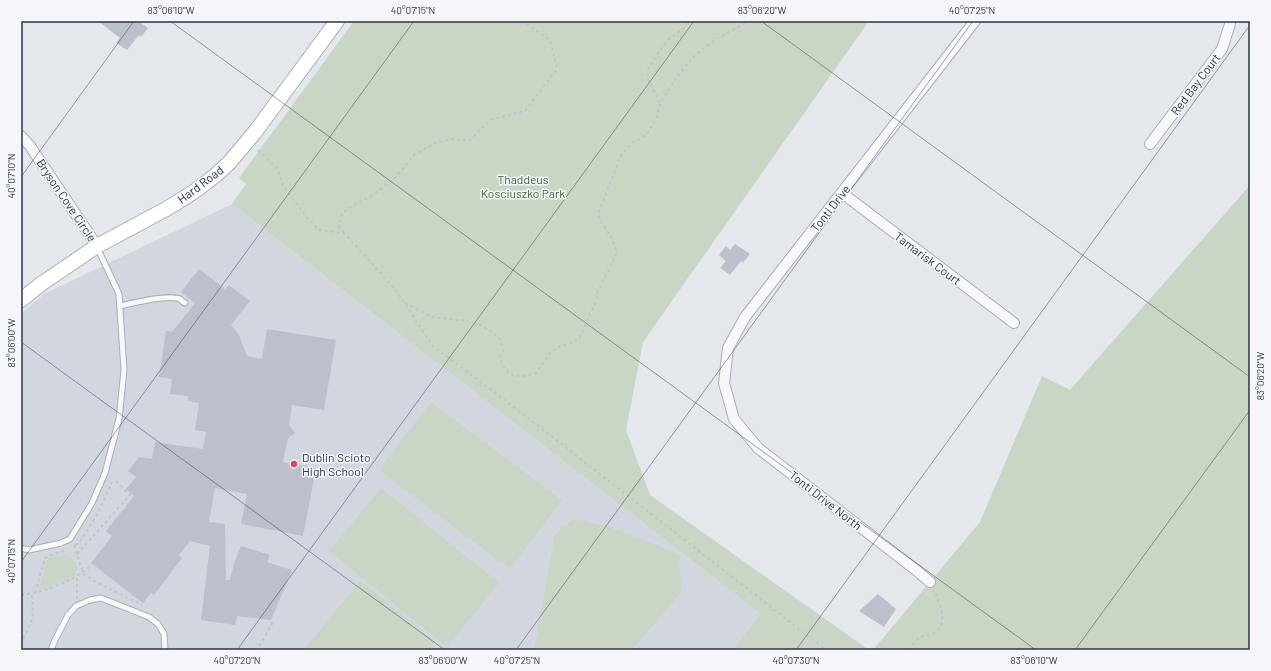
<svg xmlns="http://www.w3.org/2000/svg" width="1271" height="671" viewBox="0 0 1271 671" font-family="Barlow,sans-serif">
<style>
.built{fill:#d2d6de}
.green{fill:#c9d6c5}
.building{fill:#bbc0ca}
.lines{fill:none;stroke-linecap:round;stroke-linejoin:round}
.service-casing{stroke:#a9aeb7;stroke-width:7}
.minor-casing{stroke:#a9aeb7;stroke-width:12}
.secondary-casing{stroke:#a9aeb7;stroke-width:16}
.path{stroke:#c2c5cb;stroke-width:2;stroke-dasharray:3 3;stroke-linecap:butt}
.service{stroke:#f7f8fa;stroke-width:5}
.minor{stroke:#f7f8fa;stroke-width:10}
.secondary{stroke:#fff;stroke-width:14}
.ticks{fill:none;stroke:#2b3445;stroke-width:1;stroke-opacity:0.45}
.poi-dot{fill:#d1495b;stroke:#f4f6f9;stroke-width:1.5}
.labels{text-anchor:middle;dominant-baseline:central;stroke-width:3;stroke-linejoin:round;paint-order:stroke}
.street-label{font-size:12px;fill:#2b3445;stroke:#f4f6f9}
.park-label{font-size:12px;fill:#3f6138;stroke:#f4f6f9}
.poi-label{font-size:12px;fill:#2b3445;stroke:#f4f6f9;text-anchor:start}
.neatline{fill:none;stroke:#2b3445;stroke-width:1.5}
.ticks-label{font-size:10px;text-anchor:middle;fill:#2b3445}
</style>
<rect width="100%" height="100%" fill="#e4e7ec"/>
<!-- built -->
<path class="built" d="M232,204L761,614L732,650H21V314L44,294Z"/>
<!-- green -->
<g class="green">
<path d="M354,21H869L643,342L626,430L650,495L869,650H732L761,614L232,204L246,184L239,178Z"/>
<path d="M1250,185V650H873L980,522L1042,376L1070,390Z"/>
<path d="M431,402L562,500L510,569L379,470Z"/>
<path d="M381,488L499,583L447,647L329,551Z"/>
<path d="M574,519L609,527L679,554L681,592L632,650H534L555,534Z"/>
<path d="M65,555C71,557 75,559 77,565C81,578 52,586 43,589L39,588L48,559Z"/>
<path d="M360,581L435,642L429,650H304Z"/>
</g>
<!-- building -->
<g class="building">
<path d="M98,21H138L148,28L141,37L139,35L127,50L116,43L120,38Z"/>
<path d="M735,244L750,254L743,263L741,261L730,275L720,268L726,261L719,255L726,246L730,250Z"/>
<path d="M199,269L225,289L229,285L250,301L231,325L239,335L247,356L262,359L267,329L336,340L324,410L292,405L289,425L295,433L288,438L283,462L316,468L303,536L241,524L247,494L215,488L209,522L225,524L226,582L227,580H230L234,563L241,546L270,555L267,562L292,570L271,620L237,616L235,625L201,620L210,546L190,541L179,555L182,558L154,595L151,593L143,603L91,563L112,536L106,531L134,496L126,489L136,477L128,471L139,457L152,459L155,442L203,449L206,432L195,430L199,403L188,401V396L170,394L172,379L159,377L166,331L172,332L195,303L181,292Z"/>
<path d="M878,594L896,609L884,627L859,611Z"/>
</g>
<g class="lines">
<defs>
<g id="service">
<path d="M120,306C133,303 168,294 180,299C181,300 183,302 185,303"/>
<path d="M21,548L29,550L61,543L70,539L92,503L105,473L119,419L124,370L119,294L97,247"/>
<path d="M51,650L55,640L68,615L76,606L90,600L101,598L149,617L158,624L164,634L165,650"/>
</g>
<g id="minor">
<path d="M21,136L30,146L97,246"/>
<path d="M1150,144L1222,49L1230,24V21"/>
<path d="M842,193L1014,323"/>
<path d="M930,582L916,570L758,448L734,419L724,383L728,348L745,317L975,21"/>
</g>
<path id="secondary" d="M21,300L41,284L97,246L168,208L195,191L216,175L229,163L255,132L337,21"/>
</defs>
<!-- service casing -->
<use href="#service" class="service-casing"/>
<!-- minor casing -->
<use href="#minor" class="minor-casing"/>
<!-- secondary casing -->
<use href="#secondary" class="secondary-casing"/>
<!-- path -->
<g class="path">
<path d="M660,103L648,79V69L660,50L668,40L685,27L689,21"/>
<path d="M258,150L277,168L283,186L308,219L319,230L344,233L395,289L433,346L510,404L826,650"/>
<path d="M344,233L339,226L342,214L349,208L376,193L395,178L414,155L435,143L452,139L469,141L490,120L525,111L557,69L550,40L522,21"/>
<path d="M405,303L432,317L467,321L480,325L492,332L500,339L503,350L500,357L503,366L510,374L520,377L536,373L551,352L560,346L572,343L580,337L596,301L598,290L612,264L617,252L612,239L599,218V212L621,155L633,142L646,135L656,120L660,104L678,75L696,54L717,39L748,21"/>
<path d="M74,545L83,573L92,580L142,605"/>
<path d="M75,545L79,543L97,515L112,482"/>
<path d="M77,554L130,495L116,481"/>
<path d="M35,593L45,558L67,549"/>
<path d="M21,595C48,591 72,582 93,564"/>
<path d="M77,599V576"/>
<path d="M21,644L33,617L32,593"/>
<path d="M255,650L259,647L273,622"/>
<path d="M909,650C912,646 916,641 919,638C923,635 930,635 934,633C950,624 939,602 934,590"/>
</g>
<!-- service -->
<use href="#service" class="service"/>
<!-- minor -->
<use href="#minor" class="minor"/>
<!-- secondary -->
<use href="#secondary" class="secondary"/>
</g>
<!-- ticks -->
<path class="ticks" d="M170,21L1036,650M761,21L1250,377M21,177L134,21M21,342L445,650M21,562L414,21M237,650L694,21M516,650L973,21M796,650L1250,25M1075,650L1250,410"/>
<!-- markers -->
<circle class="poi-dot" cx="294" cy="464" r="4"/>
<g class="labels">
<!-- street labels -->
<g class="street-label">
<text transform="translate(1195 84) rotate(-53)">Red Bay Court</text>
<text transform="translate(200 184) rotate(-37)">Hard Road</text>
<text transform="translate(67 200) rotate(56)">Bryson Cove Circle</text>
<text transform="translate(830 208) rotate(-52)">Tonti Drive</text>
<text transform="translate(928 258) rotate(37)">Tamarisk Court</text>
<text transform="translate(826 500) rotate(38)">Tonti Drive North</text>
</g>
<!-- park labels -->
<g class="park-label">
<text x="523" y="179">Thaddeus<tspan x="523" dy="14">Kosciuszko Park</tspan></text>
</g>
<!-- poi labels -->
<g class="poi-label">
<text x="302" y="457">Dublin Scioto<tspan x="302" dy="14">High School</tspan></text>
</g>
</g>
<!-- border -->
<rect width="1271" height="671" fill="none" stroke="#f4f6f9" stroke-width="44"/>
<rect x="22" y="22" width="1227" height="627" class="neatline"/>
<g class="ticks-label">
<text x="171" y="14">83°06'10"W</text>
<text x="413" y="14">40°07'15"N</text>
<text x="762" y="14">83°06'20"W</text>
<text x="972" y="14">40°07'25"N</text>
<text transform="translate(11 176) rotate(-90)" y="4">40°07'10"N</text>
<text transform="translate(11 343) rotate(-90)" y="4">83°06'00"W</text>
<text transform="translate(1260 376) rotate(-90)" y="4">83°06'20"W</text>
<text transform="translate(11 561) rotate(-90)" y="4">40°07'15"N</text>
<text x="237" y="664">40°07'20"N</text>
<text x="443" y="664">83°06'00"W</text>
<text x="517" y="664">40°07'25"N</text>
<text x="796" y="664">40°07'30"N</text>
<text x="1034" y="664">83°06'10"W</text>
</g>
</svg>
